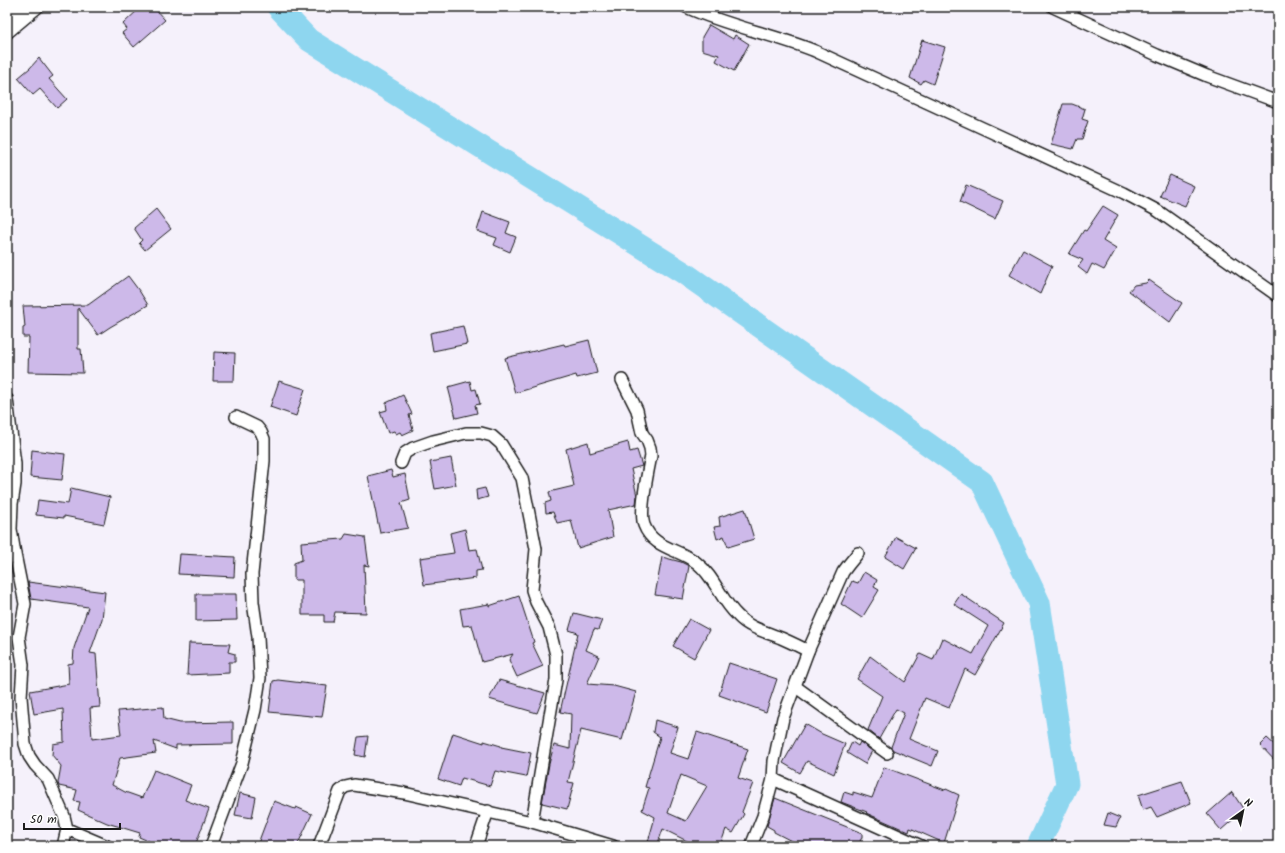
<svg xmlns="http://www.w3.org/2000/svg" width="1285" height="853" viewBox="0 0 1285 853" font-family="Kalam,sans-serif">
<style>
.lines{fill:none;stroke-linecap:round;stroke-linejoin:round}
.river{stroke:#8ed6ef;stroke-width:23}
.building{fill:#cdb9e9;stroke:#1c1c1c;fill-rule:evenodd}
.minor-casing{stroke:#1c1c1c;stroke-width:14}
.minor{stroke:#fff;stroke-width:11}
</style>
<rect width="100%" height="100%" fill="#f5f1fb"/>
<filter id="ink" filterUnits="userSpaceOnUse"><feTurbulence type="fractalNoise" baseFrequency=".025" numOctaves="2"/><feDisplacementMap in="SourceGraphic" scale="8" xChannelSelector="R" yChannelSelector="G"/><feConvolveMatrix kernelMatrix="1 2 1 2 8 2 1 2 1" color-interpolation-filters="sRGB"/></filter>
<g filter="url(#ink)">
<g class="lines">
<!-- river -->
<path class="river" d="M278,7L309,40L684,273L982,482L1039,603L1067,784L1038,846"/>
</g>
<!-- building -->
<g class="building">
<path d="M141,7H153L165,20L134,47L122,33L127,29L123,24Z"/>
<path d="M709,25L733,39L735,35L749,44L734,71L716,61L719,55L702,50V37Z"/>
<path d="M922,40L945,47L933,84L924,80L921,84L910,78Z"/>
<path d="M39,58L53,76L49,79L67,99L57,108L40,89L33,95L18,78L30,68Z"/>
<path d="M1063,104H1072L1085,109L1082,119L1088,121L1082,139H1077L1073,149L1051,144Z"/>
<path d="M1170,175L1194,186L1185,206L1160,196Z"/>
<path d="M966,185L1003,201L995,219L960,202Z"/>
<path d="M1103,206L1118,215L1103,241L1116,249L1104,270L1092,264L1087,274L1078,267L1083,260L1069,254L1084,230L1086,231Z"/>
<path d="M156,209L171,229L145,250L139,243L142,240L134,228Z"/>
<path d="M483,212L510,222L506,233L516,237L510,252L494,245L497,238L477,231Z"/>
<path d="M1023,250L1052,266L1040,294L1009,275Z"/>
<path d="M128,276L140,292L148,305L110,327L98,335L78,308V349H81L83,373L28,372L29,337H23V328L25,327L23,306L88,305Z"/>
<path d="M1149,280L1182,303L1170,322L1129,291L1134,285L1146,283Z"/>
<path d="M463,326L467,344L433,351L430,333Z"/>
<path d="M589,340L597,373L577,378L576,375L515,393L505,358L564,344L565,346Z"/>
<path d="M214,352L235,353L234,381H213Z"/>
<path d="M279,381L305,389L296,416L270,407Z"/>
<path d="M470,381L472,390L476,389L480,404L475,405L477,413L456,418L448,387Z"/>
<path d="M403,395L412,414L409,415L413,430L402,435L400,432L396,434L394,431L388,433L380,412L387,410L386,403Z"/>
<path d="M588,442L590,453L628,442L630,452L637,450L642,466L631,469L637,496L636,504L608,510L613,537L578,548L571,520L557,523L553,512L546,513L545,503L551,501L549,492L574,486L566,449Z"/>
<path d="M32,450L65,454L62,480L30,477Z"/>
<path d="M451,458L456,485L435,489L430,462Z"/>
<path d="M391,470L393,477L405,474L410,500L401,503L408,528L380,533L368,476Z"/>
<path d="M71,488L110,497L104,524L64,516V518L36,515L38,500L68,504Z"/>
<path d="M485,488L488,497L477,500L476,490Z"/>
<path d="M745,509L754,539L728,547L724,536L717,539L714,527L720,526L719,517Z"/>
<path d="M465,529L469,550L477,549L482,570L476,571V578L424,585L420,558L454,553L450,533Z"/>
<path d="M346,534L365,537L369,566L364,565L366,613L335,612L333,622H324V615H302V580H294V563L302,560L301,542L343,539Z"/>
<path d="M896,537L916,548L904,569L885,557Z"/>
<path d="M180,554L235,557L234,577L178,574Z"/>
<path d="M662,557L681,562L689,566L683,599L655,595Z"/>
<path d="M864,572L877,580L874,587L879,590L862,618L841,604L852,581L858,583Z"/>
<path d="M28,582L105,592L102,619L90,653L96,654L100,707L90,708L92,739L121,735L118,711L163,707L164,719L180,723L233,722V744L176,745V749L154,741L156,753L120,758L112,785L125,792L142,798L154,770L191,785L185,800L209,809L195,846H160L139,837L140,833L107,823L78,810L80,802L74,801L77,790L59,786L58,783L61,766L52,755L53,744L64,742L63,709L34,714L30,691L69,684L68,664L73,663L74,648L88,607L31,599Z"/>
<path d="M196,594H236L237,620L196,621Z"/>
<path d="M961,594L1004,623L975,675L965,669L949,708L925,698L909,739L938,751L932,766L893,750L891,747L904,713L896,709L879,739L868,730L882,696L857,679L870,656L905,682L920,654L933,660L942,638L973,654L988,626L954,604Z"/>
<path d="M519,596L534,642L532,643L543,666L517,677L509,660L513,654L482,662L472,625L463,626L460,609L489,604V606Z"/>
<path d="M574,613L602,620L598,630L594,629L586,650L599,656L587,684L614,686L636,692L622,740L581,730L568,782L574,783L567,809L542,803L549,764L554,745L570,749L571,714L560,712L578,633L569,630Z"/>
<path d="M689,619L709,630L694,658L673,646Z"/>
<path d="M189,643L230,644L228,652L235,654V662H229V673L187,675Z"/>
<path d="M729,663L777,679L766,712L719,695Z"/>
<path d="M278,680L327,686L322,717L269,712L273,681Z"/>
<path d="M499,680L545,693L537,713L489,699Z"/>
<path d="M655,720L678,727L670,753L688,759L697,732L748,749L738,778L753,783L742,812L744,814L733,833L726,829L720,846H697L663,829L658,843L648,842L655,817L642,810L649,788L645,787L660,737L653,732ZM681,775L707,786L686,821L668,813Z"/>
<path d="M805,724L822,734L845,744L834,774L807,761L800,773L783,763Z"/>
<path d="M453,733L484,743V741L501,746V747L531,753L526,777L495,771L490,786L462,778L459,786L438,779Z"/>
<path d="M368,736L365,757L355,755L358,737Z"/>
<path d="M1267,738L1278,748V764L1260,745Z"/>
<path d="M852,742L858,746L860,742L872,751L865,764L847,753Z"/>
<path d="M884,767L945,790L946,789L959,795L944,843L910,828L909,832L866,813L867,812L841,802L844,792L853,795V792L872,798Z"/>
<path d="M1182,781L1191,803L1157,817L1151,807L1143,810L1138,795Z"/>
<path d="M1232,792L1244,810L1221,830L1207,814Z"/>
<path d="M240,793L256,797L252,818L235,815Z"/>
<path d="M775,798L862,833V837L858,846H801L774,832V830L767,826Z"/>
<path d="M274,801L295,809L296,807L312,814L297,846H257Z"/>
<path d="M1108,813L1120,818L1116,827L1104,825Z"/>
</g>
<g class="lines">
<defs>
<g id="minor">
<path d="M686,7C727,26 773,34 815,51L1124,193L1158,211L1278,296"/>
<path d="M1053,7L1157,55L1207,76L1278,102"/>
<path d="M7,20L23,7"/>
<path d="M7,33L38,7"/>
<path d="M622,380L637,410L642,433L647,440L650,448L651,456C648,471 639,512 644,525C653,549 680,549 697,563C715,577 721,601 738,616C749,628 766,632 781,638C790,642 799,646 808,651"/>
<path d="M7,399L15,464V484L12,504L11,529L15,554L25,604L19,637L23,665L21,697L25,744L29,756L35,765L48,779L64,816L67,829L63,846"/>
<path d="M401,463L405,453L413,448L433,441L466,433H481L492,436L501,444L522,478L536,549L532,590L536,602L549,627L556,655V680L532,822"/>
<path d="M796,687L887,753"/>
<path d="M773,779L921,846"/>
<path d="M67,829L107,846"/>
<path d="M211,846L242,763L255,710L260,678L258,637L253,602L252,574L264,461V439L261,432L257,427L236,417"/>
<path d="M319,846L340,791L345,787L354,785L404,793L532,822L613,846"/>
<path d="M476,846L488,811"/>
<path d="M751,846L763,816L773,779L774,761L783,718L808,651L843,572L849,564L858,553"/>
</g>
</defs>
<!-- minor casing -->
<use href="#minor" class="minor-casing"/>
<!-- minor -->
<use href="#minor" class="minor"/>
</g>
</g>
<!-- margin -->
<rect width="1285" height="853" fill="none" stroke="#fff" stroke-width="24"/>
<rect x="12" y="12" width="1261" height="829" fill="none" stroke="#1c1c1c" stroke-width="1.5" filter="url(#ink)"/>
<!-- north arrow -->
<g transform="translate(1243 811) rotate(33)" stroke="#ffffff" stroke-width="3" paint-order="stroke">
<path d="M0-3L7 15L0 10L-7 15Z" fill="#1c1c1c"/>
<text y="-6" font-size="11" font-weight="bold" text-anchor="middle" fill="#1c1c1c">N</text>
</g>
<!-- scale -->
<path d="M24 823v6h96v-6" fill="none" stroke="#1c1c1c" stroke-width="2"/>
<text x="30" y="823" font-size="12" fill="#1c1c1c" stroke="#ffffff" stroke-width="3" paint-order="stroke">50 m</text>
</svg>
